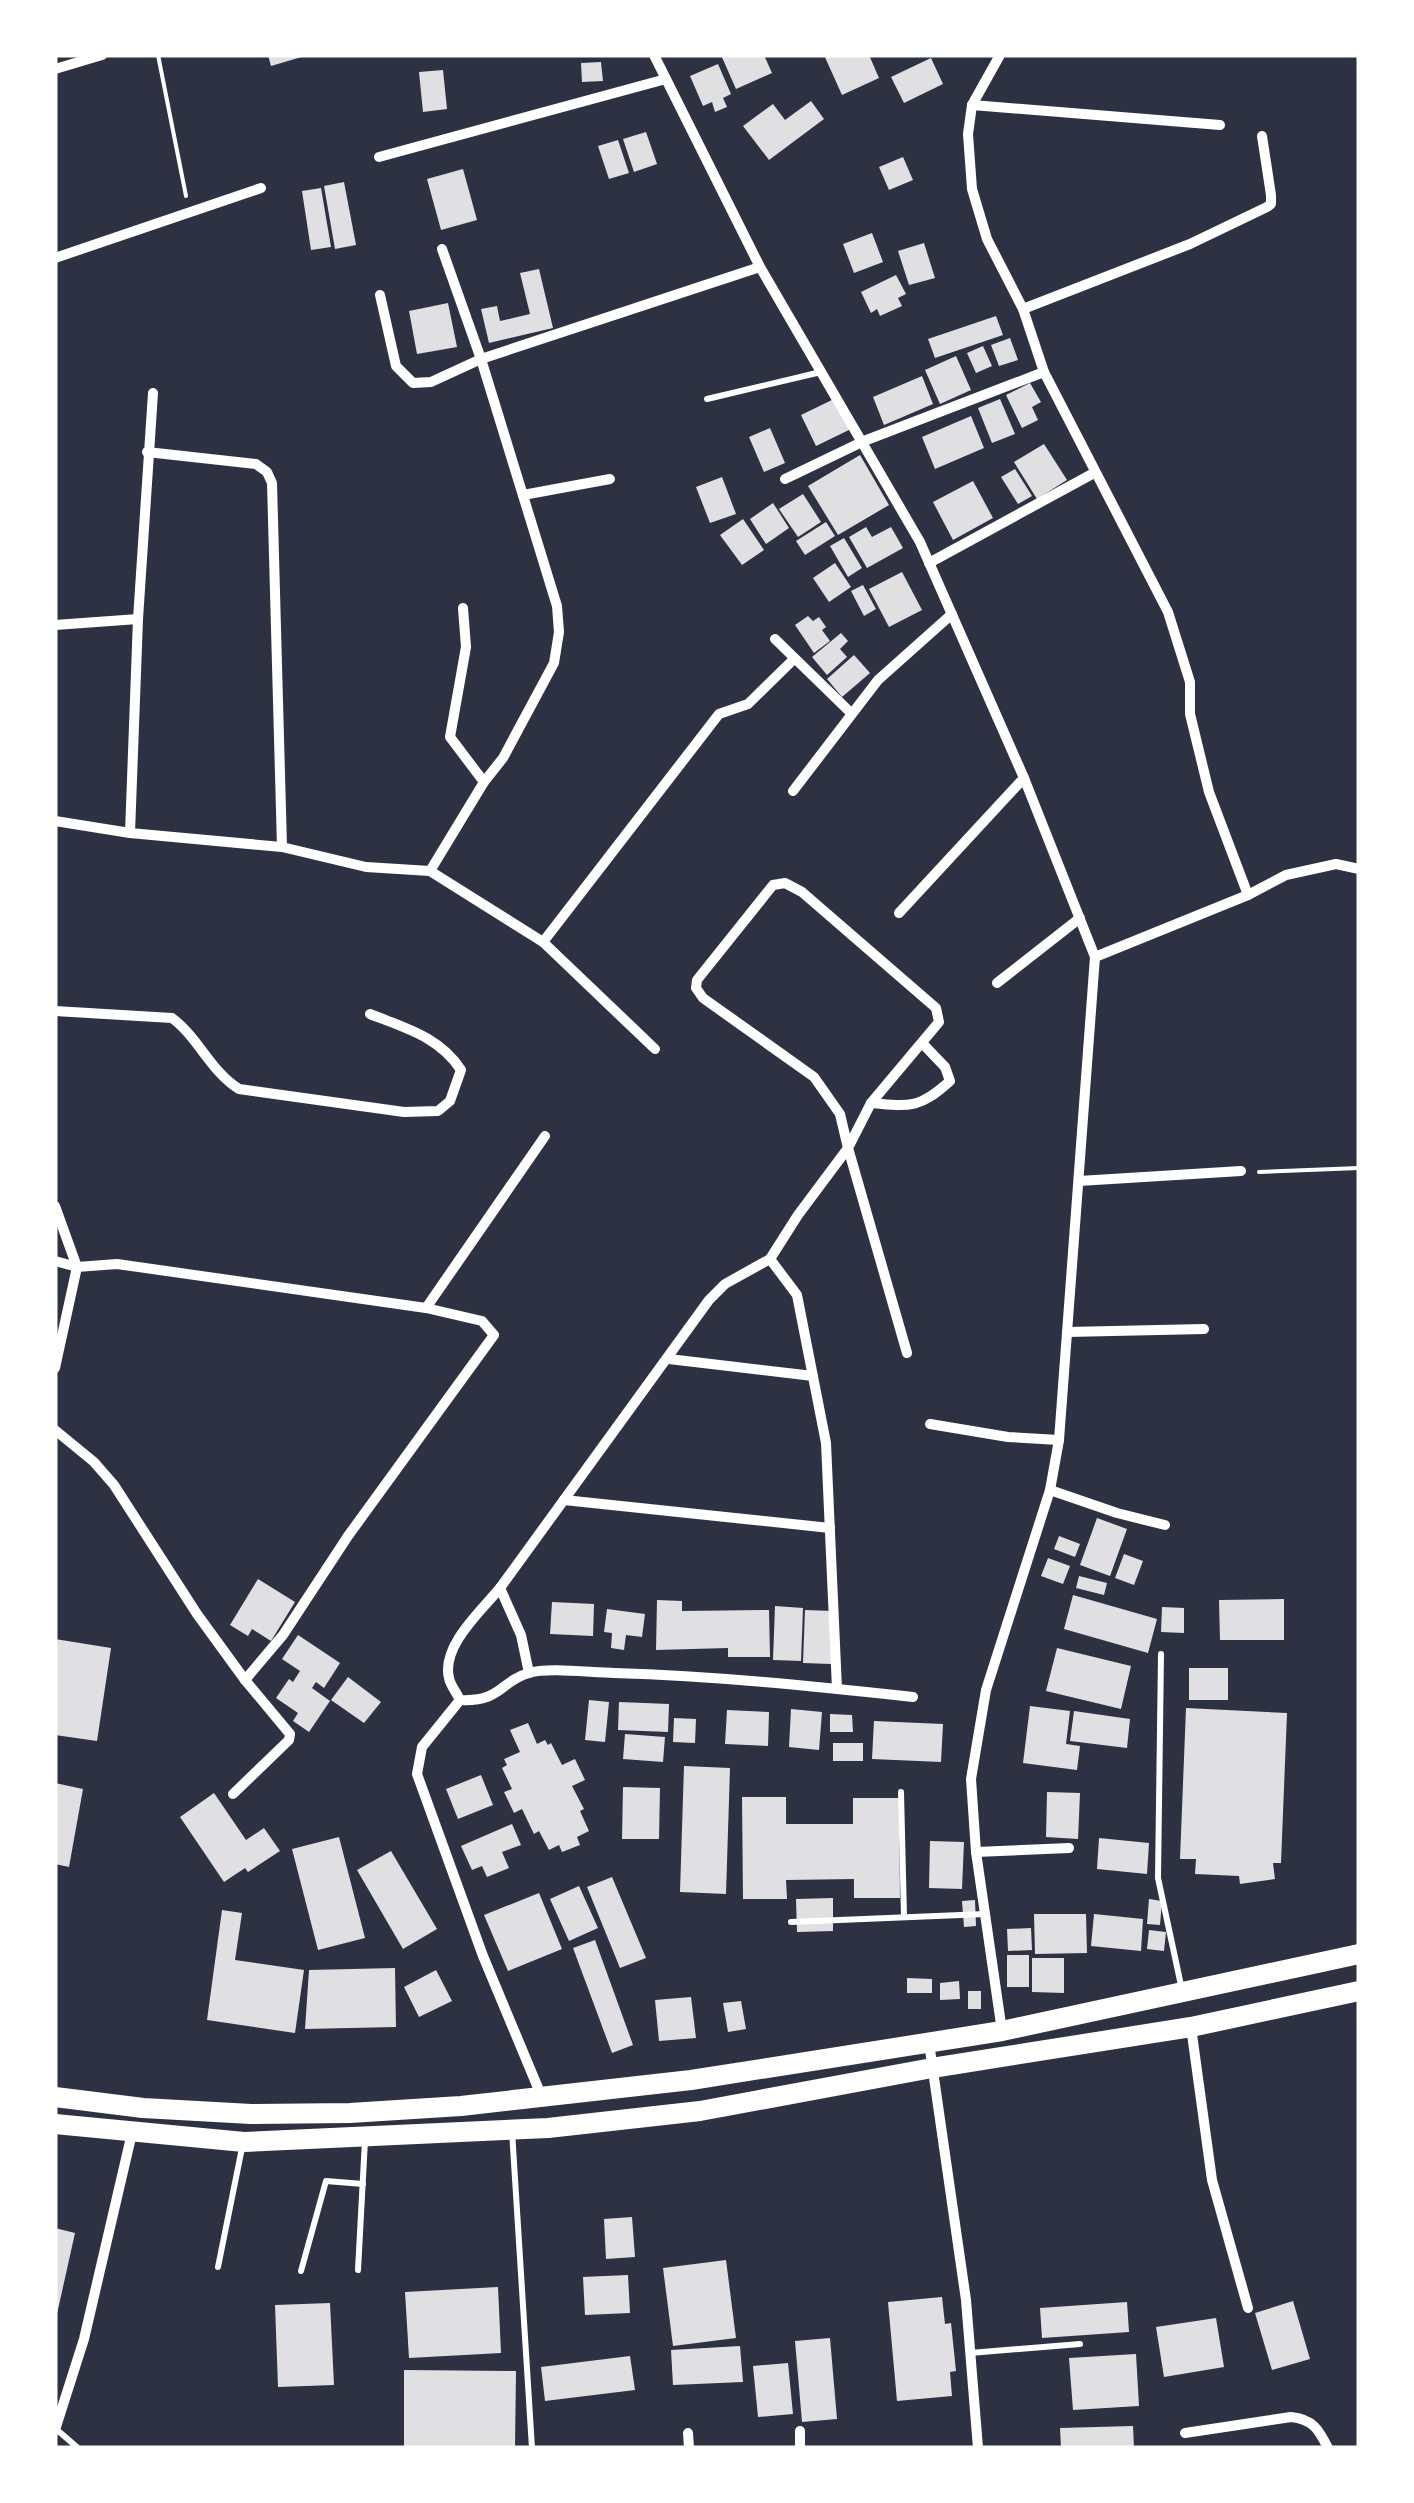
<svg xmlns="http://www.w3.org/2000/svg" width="1414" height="2503" viewBox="0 0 1414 2503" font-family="'DM Sans',sans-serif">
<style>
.building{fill:#e0e0e3}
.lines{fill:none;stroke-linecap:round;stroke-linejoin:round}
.path{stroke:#fff;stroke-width:4}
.service{stroke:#fff;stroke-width:6}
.minor{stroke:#fff;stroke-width:10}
.trunk{stroke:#fff;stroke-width:20}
</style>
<rect width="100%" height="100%" fill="#2d3142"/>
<!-- building -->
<g class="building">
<path d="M268,55H304L305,56L271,66Z"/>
<path d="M721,55H764L772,73L736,89Z"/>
<path d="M824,55H869L879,78L842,95Z"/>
<path d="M931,58L943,84L904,103L891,77Z"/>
<path d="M601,62L603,81L582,82L581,63Z"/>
<path d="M718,64L731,94L723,98L727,107L715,112L712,102L703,106L690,76Z"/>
<path d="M443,70L447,109L423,112L419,72Z"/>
<path d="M811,101L824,119L769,160L743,126L773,104L785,120Z"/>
<path d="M646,132L657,164L634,172L623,139Z"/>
<path d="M618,140L629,173L609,179L598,146Z"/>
<path d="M903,157L913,180L889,190L879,167Z"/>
<path d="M463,169L477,220L441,230L427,179Z"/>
<path d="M344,182L356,245L335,249L324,186Z"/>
<path d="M321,188L331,247L311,250L302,191Z"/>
<path d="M872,233L883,262L854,273L843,244Z"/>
<path d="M924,243L935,278L909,285L898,251Z"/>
<path d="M539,269L553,328L489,343L481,309L497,306L500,321L530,314L520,273Z"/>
<path d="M896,275L906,294L898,298L902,306L880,316L877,309L871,313L861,292Z"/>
<path d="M448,303L457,347L417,354L409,311Z"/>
<path d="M996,316L1003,335L935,358L928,339Z"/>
<path d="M1010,338L1018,360L999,366L991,345Z"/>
<path d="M983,346L992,366L976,373L967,353Z"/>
<path d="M956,356L971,390L940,404L925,370Z"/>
<path d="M922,376L933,404L884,425L873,397Z"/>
<path d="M1030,383L1041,402L1032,407L1038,420L1022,428L1006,395Z"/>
<path d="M836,398L851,429L816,446L801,415Z"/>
<path d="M1000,399L1015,434L992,443L978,408Z"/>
<path d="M971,416L984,448L935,469L922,437Z"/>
<path d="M770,428L785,463L764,472L749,437Z"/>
<path d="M1044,444L1067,480L1037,499L1014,462Z"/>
<path d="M860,455L889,505L838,535L808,486Z"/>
<path d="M1015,469L1032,496L1018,504L1001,477Z"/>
<path d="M722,477L736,514L710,523L696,487Z"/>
<path d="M973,481L993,518L953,540L933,502Z"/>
<path d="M803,494L821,522L798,537L779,509Z"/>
<path d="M773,503L789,528L766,544L750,519Z"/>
<path d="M743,519L764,550L742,565L720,535Z"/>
<path d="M826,522L835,536L805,555L796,541Z"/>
<path d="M866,527L872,537L891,527L903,548L867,568L849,537Z"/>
<path d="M844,538L862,568L848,577L830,546Z"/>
<path d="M835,563L851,587L829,602L813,578Z"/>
<path d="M902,572L922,610L889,627L869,589Z"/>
<path d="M863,585L876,609L864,616L851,591Z"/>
<path d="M808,616L813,621L819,617L826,627L822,630L830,641L814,653L795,625Z"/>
<path d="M841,633L848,641L840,649L847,657L827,675L812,657Z"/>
<path d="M854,655L870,673L842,697L827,679Z"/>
<path d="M1097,1518L1127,1529L1110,1576L1080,1565Z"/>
<path d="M1059,1536L1080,1544L1075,1557L1054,1549Z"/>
<path d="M1124,1554L1143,1561L1134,1585L1115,1578Z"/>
<path d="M1048,1558L1070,1566L1063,1584L1041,1576Z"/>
<path d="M1079,1576L1107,1583L1104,1595L1076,1588Z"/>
<path d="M258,1579L295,1602L271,1641L252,1629L248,1636L230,1625Z"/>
<path d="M1073,1595L1157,1619L1148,1653L1064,1629Z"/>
<path d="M1284,1599V1640H1220L1219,1600Z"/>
<path d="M657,1600L682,1601V1611L769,1610L770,1657H728V1648L656,1650Z"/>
<path d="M552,1602L594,1604L593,1636L550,1634Z"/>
<path d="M775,1606L803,1608L801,1661L773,1660Z"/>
<path d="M1162,1607L1184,1608V1633L1161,1632Z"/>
<path d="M607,1609L645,1614L642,1637L626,1635L624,1650L611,1648L612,1633L604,1632Z"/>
<path d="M805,1610L833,1611L831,1664L803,1663Z"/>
<path d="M298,1635L340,1663L324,1688L316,1682L312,1688L330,1701L309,1732L293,1721L298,1713L276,1698L289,1679L293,1682L300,1671L282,1659Z"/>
<path d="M55,1639L111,1648L97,1741L55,1735Z"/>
<path d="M1057,1648L1131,1666L1121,1709L1046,1691Z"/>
<rect x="1189" y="1668" width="39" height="32"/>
<path d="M348,1677L381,1702L364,1723L331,1700Z"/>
<path d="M589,1700L609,1702L605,1742L585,1740Z"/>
<path d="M619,1702L669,1704L668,1732L618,1730Z"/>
<path d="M1030,1706L1070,1711L1066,1744L1080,1746L1077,1770L1023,1763Z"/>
<path d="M1186,1708L1287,1713L1281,1863H1273L1275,1879L1240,1884L1239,1876L1195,1874L1196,1859H1180Z"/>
<path d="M791,1709L822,1712L819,1750L789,1747Z"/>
<path d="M727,1710L769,1712L768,1746L725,1744Z"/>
<path d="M1074,1711L1130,1719L1127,1748L1070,1741Z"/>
<path d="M830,1714L852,1715L853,1732H830Z"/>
<path d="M674,1718L696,1719L695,1743L673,1742Z"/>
<path d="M874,1721L943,1724L941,1762L872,1759Z"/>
<path d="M528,1723L537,1744L545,1740L548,1745L551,1743L562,1765L575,1759L585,1780L572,1786L584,1809L580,1811L589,1831L577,1837L580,1845L562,1852L559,1845L549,1850L539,1831L534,1834L522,1809L514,1813L504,1792L512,1789L502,1768L507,1765L504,1759L520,1752L510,1730Z"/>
<path d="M625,1734L665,1737L663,1762L623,1759Z"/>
<rect x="833" y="1743" width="30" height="18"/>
<path d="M684,1766L730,1768L726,1894L680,1892Z"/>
<path d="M481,1775L493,1805L458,1819L446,1789Z"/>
<path d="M55,1783L83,1789L69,1867L55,1864Z"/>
<path d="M623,1787L660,1788L659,1839H622Z"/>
<path d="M1047,1792L1080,1793L1078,1839L1046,1837Z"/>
<path d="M214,1793L246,1840L264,1828L280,1851L248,1872L245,1868L224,1882L180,1817Z"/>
<path d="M742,1797H786V1824H853V1798H899L900,1898H854V1879L786,1880L787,1899H743Z"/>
<path d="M512,1824L521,1845L502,1852L509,1868L487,1877L482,1866L472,1870L461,1846Z"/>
<path d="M339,1837L365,1938L318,1950L292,1849Z"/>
<path d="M1099,1838L1149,1843L1147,1874L1097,1869Z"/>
<path d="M930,1841L964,1842L962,1889L929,1888Z"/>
<path d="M391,1851L437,1929L403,1949L357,1870Z"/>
<path d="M612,1877L646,1958L620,1968L587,1887Z"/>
<path d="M579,1886L598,1928L569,1941L550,1899Z"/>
<path d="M539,1893L562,1949L508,1971L484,1915Z"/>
<path d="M833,1898V1931L797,1932L796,1899Z"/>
<path d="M1149,1899L1162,1901L1160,1925L1147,1924Z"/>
<path d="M975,1900L976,1926L964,1927L962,1901Z"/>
<path d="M222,1910L242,1913L235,1960L304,1970L295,2033L207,2020Z"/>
<path d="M1034,1914H1086L1087,1953L1035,1954Z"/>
<path d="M1094,1914L1143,1919L1141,1951L1091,1946Z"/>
<path d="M1031,1928L1032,1950L1008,1951L1007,1929Z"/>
<path d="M1149,1930L1166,1932L1164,1951L1147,1949Z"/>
<path d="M595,1940L633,2045L612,2053L573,1948Z"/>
<rect x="1007" y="1955" width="22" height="32"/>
<path d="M1032,1958H1064V1993L1032,1992Z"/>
<path d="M395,1968L396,2027L305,2029L309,1970Z"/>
<path d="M436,1970L452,2001L419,2017L404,1987Z"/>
<path d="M907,1978L932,1979V1993H907Z"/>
<path d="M959,1981L960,1999L940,2000V1983Z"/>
<rect x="968" y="1991" width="13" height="18"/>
<path d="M691,1997L696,2038L659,2041L655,2000Z"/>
<path d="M741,2001L746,2029L728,2032L723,2003Z"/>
<path d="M632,2217L635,2257L606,2259L604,2219Z"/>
<path d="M55,2228L75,2233L57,2314H55Z"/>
<path d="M726,2260L736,2338L673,2346L663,2268Z"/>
<path d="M628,2275L630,2313L585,2315L583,2277Z"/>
<path d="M498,2287L501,2353L409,2358L405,2292Z"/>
<path d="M942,2297L945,2324L951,2323L956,2371L950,2372L952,2396L897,2401L888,2302Z"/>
<path d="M1293,2301L1310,2359L1272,2370L1255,2313Z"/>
<path d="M1127,2302L1129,2332L1042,2338L1040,2308Z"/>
<path d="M330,2303L334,2385L278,2387L275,2305Z"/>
<path d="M1216,2318L1224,2367L1164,2377L1156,2327Z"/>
<path d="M830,2338L837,2419L802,2422L795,2341Z"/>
<path d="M740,2346L743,2382L673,2385L671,2350Z"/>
<path d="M1136,2354L1139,2406L1073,2410L1069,2358Z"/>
<path d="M630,2356L635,2390L545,2401L541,2367Z"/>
<path d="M788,2363L793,2414L758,2417L753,2366Z"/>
<path d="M404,2370L516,2371L515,2448H404Z"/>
<path d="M1133,2426L1134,2448H1061L1060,2428Z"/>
</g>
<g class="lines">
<!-- path -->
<g class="path">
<path d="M158,55L186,196"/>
<path d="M1259,1172L1359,1168"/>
</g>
<!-- service -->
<g class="service">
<path d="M707,399L821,372"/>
<path d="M1161,1654L1158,1878L1182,1990"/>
<path d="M901,1792L904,1916"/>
<path d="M791,1922L985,1914"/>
<path d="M512,2131L532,2448"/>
<path d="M218,2267L243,2143"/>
<path d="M358,2270L365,2140"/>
<path d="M301,2271L326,2181L363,2184"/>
<path d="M970,2353L1080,2344"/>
<path d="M56,2429L78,2448"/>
</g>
<!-- minor -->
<g class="minor">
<path d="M654,55L760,267L920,542L1024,778L1095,957L1059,1440L1050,1490L986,1690L971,1779L976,1852L1002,2031"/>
<path d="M1000,55L972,105L968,134L972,189L987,239L1023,309L1044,372L1168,612L1190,682V714L1209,792L1248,895"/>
<path d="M55,69L102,55"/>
<path d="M972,105L1220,125"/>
<path d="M379,157L666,79"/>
<path d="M55,258L261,188"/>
<path d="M380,295L396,366L413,383L431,382L481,359L760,267"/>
<path d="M1023,309L1190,244L1267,207L1271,204V195L1262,136"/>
<path d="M147,452L256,464L267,472L272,483L282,847"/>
<path d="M785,479L864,441L1044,372"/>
<path d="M523,495L610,479"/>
<path d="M929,563L1094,473"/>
<path d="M463,608L466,647L450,737L484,782"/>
<path d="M55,625L138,619"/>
<path d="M775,639L851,713"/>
<path d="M793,791L878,680L952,614"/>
<path d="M55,821L130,833L282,847L366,867L430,871L543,942L655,1049"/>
<path d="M130,833L138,619L153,393"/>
<path d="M430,871L484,782L503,758L554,663L559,632L557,606L481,359L442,249"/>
<path d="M899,913L1024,778"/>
<path d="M543,942L719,714L748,704L793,660"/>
<path d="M1095,957L1248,895L1286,875L1336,864L1359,869"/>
<path d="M997,983L1080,918"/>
<path d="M55,1011L172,1018C198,1037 211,1072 239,1089L404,1112L438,1111L450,1101L461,1070C440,1037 405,1028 370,1014"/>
<path d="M871,1103C911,1107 920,1108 950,1081L945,1067L923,1044"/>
<path d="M1079,1181L1241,1171"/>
<path d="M55,1206L77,1267L55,1368"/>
<path d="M770,1259L797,1295L826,1443L837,1689"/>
<path d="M55,1261L77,1267L117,1264L426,1308L482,1321L494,1335L348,1536L283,1635L245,1680"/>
<path d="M426,1308L545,1136"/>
<path d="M1067,1332L1204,1329"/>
<path d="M669,1359L813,1376"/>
<path d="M930,1424L1008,1437L1059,1440"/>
<path d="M55,1430L94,1462L114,1485L197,1614L245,1680L290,1734L289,1740L233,1794"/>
<path d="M1050,1490L1117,1513L1165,1525"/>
<path d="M564,1500L830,1528"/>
<path d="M500,1588L521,1635L529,1673"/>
<path d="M460,1700C502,1702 500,1681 529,1673C548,1667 593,1673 614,1673C715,1676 813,1686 913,1697"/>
<path d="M976,1852L1069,1848"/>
<path d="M1191,2027L1212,2180L1248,2308"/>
<path d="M929,2043L966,2300L978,2448"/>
<path d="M541,2095L483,1956L417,1774L422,1747L460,1700C457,1693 450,1685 449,1678C441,1646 482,1610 500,1588L709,1300L725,1284L770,1259L798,1215L848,1148L871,1103L939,1022L936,1008L802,892L785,883L773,885L697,980L696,988L703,998L814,1077L840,1114L848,1148L907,1353"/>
<path d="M55,2430L84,2339L132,2133"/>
<path d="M800,2431V2448"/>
<path d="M688,2433L689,2448"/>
<path d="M1185,2433L1291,2417C1313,2419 1319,2430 1328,2448"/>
</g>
<!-- trunk -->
<g class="trunk">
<path d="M55,2097L143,2108L251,2114L350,2113L461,2106L691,2080L1002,2031L1359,1954"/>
<path d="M55,2124L244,2142L548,2128L700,2111L932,2068L1191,2027L1359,1991"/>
</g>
</g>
<!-- border -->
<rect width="1414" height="2503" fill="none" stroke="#ffffff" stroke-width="115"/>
</svg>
